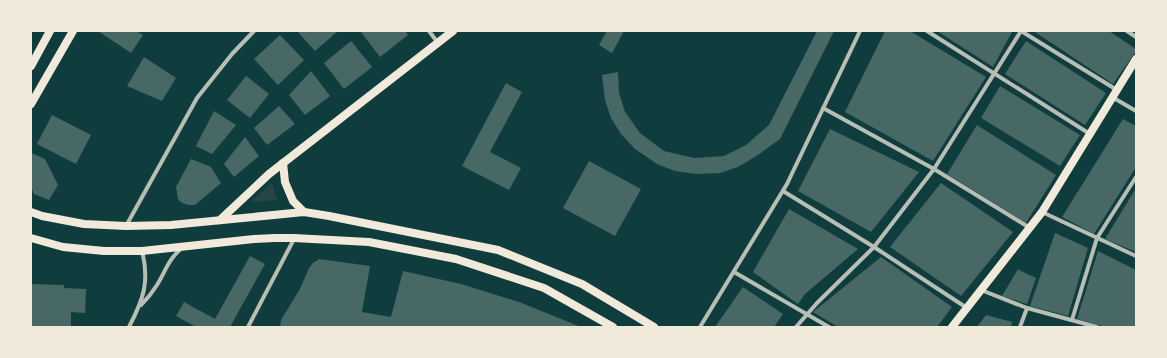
<svg xmlns="http://www.w3.org/2000/svg" width="1167" height="358" viewBox="0 0 1167 358" font-family="'Source Serif 4',serif">
<style>
.green{fill:#244646}
.lines{fill:none;stroke-linecap:round;stroke-linejoin:round}
.stream{stroke:#0a2a2b;stroke-width:3.5}
.building{fill:#486865}
.minor{stroke:#b8beb3;stroke-width:4}
.secondary{stroke:#f1e9da;stroke-width:8}
</style>
<rect width="100%" height="100%" fill="#0f3d3e"/>
<!-- green -->
<path class="green" d="M272,183L277,200L250,202Z"/>
<g class="lines">
<!-- stream -->
<path class="stream" d="M31,32L32,31"/>
</g>
<!-- building -->
<g class="building">
<path d="M98,31H136L143,35L131,53Z"/>
<path d="M297,31H338L315,51Z"/>
<path d="M362,31H405L408,35L380,57L361,32Z"/>
<path d="M607,31H624L612,53L599,45Z"/>
<path d="M817,31H834L780,139L758,155L738,167L720,173L696,174L675,171L657,164L635,149L621,134L611,118L605,100L602,75L618,72L619,93L625,112L640,133L664,151L694,158L724,156L746,145L769,125Z"/>
<path d="M885,31H910L986,77L933,161L845,112Z"/>
<path d="M937,31H1011L1012,32L993,67Z"/>
<path d="M1036,31H1109L1136,49V51L1113,84L1035,32Z"/>
<path d="M280,35L304,60L278,85L254,59Z"/>
<path d="M351,41L372,67L344,89L324,63Z"/>
<path d="M1026,41L1106,93L1085,125L1005,74Z"/>
<path d="M144,57L176,78L162,101L127,86Z"/>
<path d="M311,71L330,96L305,115L289,95Z"/>
<path d="M246,76L269,94L250,118L227,100Z"/>
<path d="M506,83L522,92L490,152L521,168L509,190L462,166Z"/>
<path d="M1000,86L1080,135L1060,166L981,118Z"/>
<path d="M279,106L295,124L267,145L254,128Z"/>
<path d="M214,111L236,125L212,154L196,146Z"/>
<path d="M52,115L91,135L76,164L37,144Z"/>
<path d="M1123,119L1136,126V167L1094,234L1062,217Z"/>
<path d="M977,125L1056,175L1026,223L947,174Z"/>
<path d="M830,129L919,172L871,232L798,191Z"/>
<path d="M245,137L259,156L234,177L224,164Z"/>
<path d="M31,153L45,159L58,185L49,200L34,194L31,187Z"/>
<path d="M191,159L211,167L221,183L195,205H189L182,203L178,199L176,187Z"/>
<path d="M589,161L641,189L615,236L563,208Z"/>
<path d="M941,183L1013,232L961,296L890,247Z"/>
<path d="M1136,188V252L1105,239Z"/>
<path d="M789,209L858,249L805,294L798,304L753,272Z"/>
<path d="M1055,233L1088,248L1068,316L1030,306Z"/>
<path d="M1098,251L1136,270V327H1106L1077,319Z"/>
<path d="M250,256L265,264L230,327H196L176,316L184,302L215,319Z"/>
<path d="M881,257L952,307L937,327H838L813,312Z"/>
<path d="M319,259L370,266L362,312L391,317L403,271L461,284L519,302L581,327H280L281,320L300,289L309,268L313,263Z"/>
<path d="M1018,269L1021,271L1036,278L1027,304L1002,296Z"/>
<path d="M31,284L64,285V288L86,289L85,313L71,312V327H31Z"/>
<path d="M743,287L783,314L774,327H715Z"/>
<path d="M986,315L1012,322L1011,327H977Z"/>
</g>
<g class="lines">
<!-- minor -->
<g class="minor">
<path d="M429,31L438,43"/>
<path d="M927,31L1090,134"/>
<path d="M1021,31L1117,90"/>
<path d="M1127,31L1136,37"/>
<path d="M1112,97L1136,111"/>
<path d="M823,108L934,169L1030,228"/>
<path d="M783,191L874,247L967,308"/>
<path d="M1042,212L1136,256"/>
<path d="M126,226L197,98L232,54L254,31"/>
<path d="M734,272L829,327"/>
<path d="M981,290L1027,308L1097,327"/>
<path d="M141,305C147,299 152,293 157,285C165,272 169,258 182,248"/>
<path d="M1072,320L1097,238L1136,177"/>
<path d="M129,327C143,300 150,282 142,251"/>
<path d="M248,327L294,239"/>
<path d="M700,327L787,184L860,31"/>
<path d="M796,327L817,303L874,247L934,169L1021,31"/>
<path d="M1020,327L1027,308"/>
</g>
<!-- secondary -->
<g class="secondary">
<path d="M31,66L50,31"/>
<path d="M31,104L73,31"/>
<path d="M283,163L285,182L293,201L304,212"/>
<path d="M31,212L42,216L84,224L126,226L171,225L304,212L329,216L498,250L582,284L654,327"/>
<path d="M220,220L269,174L453,31"/>
<path d="M31,238L63,247L104,251H142L254,239L275,238H294L369,242L456,259L544,288L613,327"/>
<path d="M952,327L1042,212L1136,59"/>
</g>
</g>
<!-- border -->
<rect width="1167" height="358" fill="none" stroke="#f1e9da" stroke-width="64"/>
</svg>
